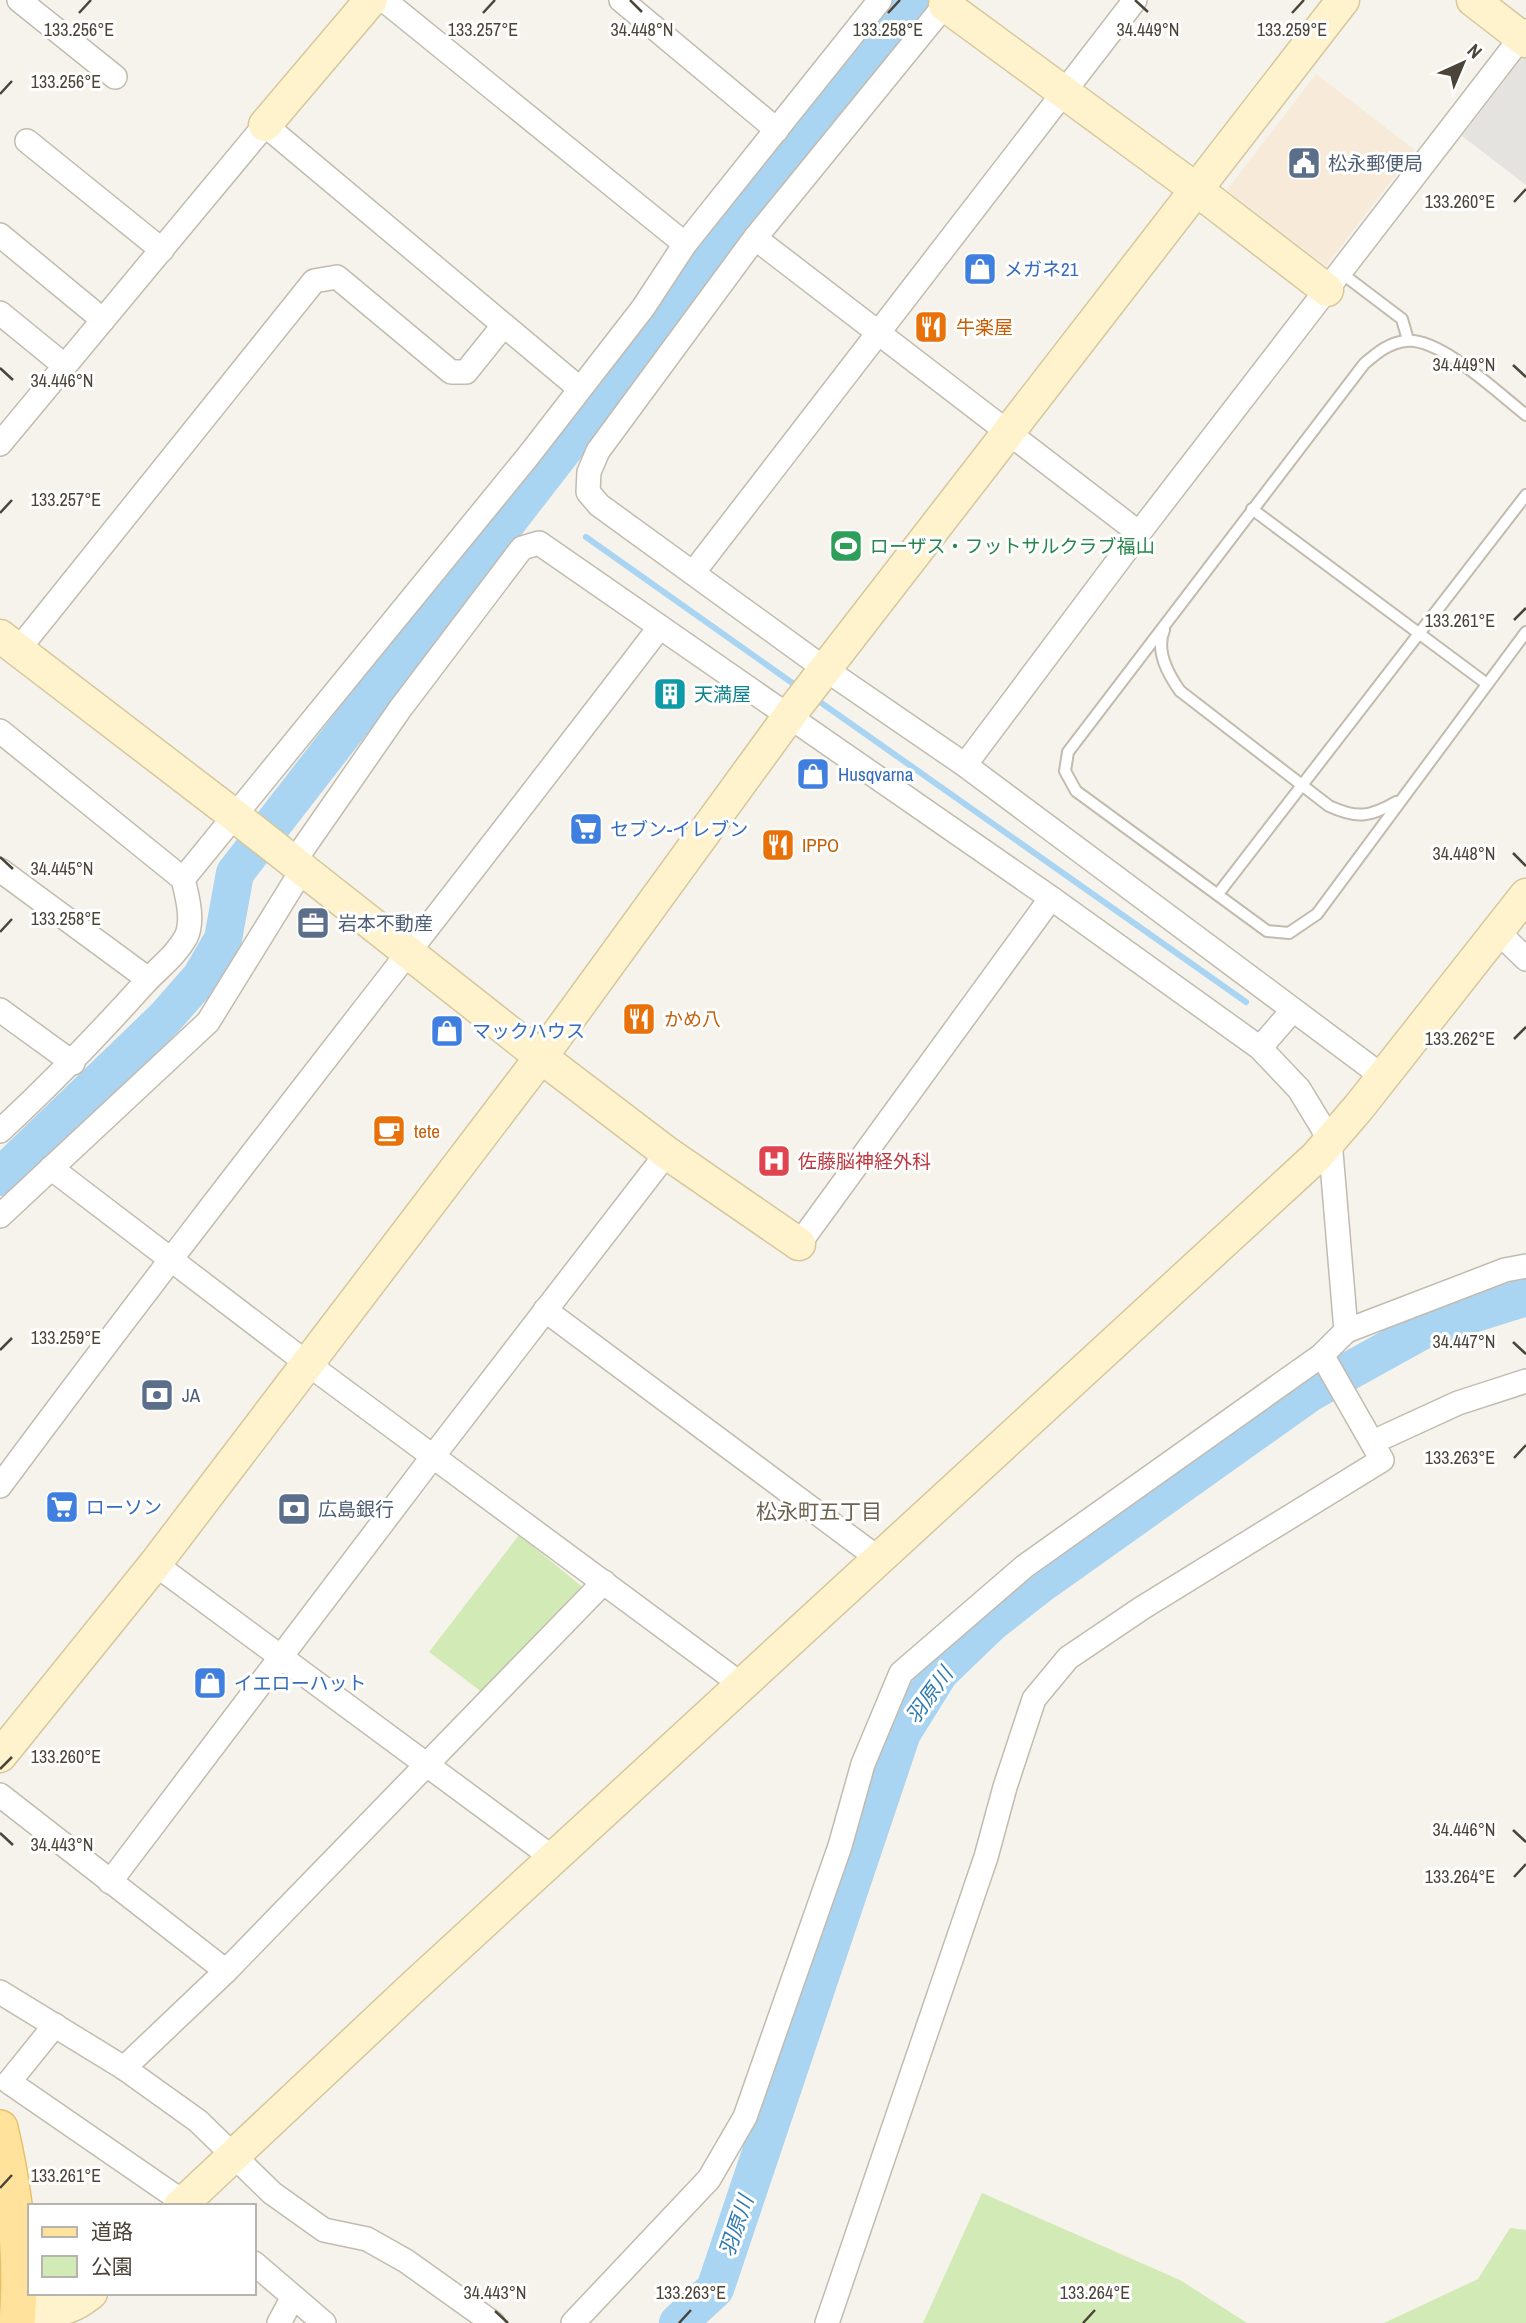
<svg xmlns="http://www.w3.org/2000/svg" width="1526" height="2323" viewBox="0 0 1526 2323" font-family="'Archivo Narrow','Noto Sans JP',sans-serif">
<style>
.commercial{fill:#f7ead8}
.green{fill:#d2eab5}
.parking{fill:#e5e3e0}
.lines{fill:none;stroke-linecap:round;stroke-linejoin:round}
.stream{stroke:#a9d4f2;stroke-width:6}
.river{stroke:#a9d4f2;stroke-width:38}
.lane-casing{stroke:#c2bbae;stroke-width:14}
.street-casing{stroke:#c2bbae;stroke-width:26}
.secondary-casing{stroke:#d6c79b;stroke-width:35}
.primary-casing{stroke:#e6c16a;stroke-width:38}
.lane{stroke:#fff;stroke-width:10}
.street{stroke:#fff;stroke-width:23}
.secondary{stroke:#fff3cd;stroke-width:32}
.primary{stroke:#ffe39c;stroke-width:35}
.ticks{fill:none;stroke:#4b4439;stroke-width:2.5}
.labels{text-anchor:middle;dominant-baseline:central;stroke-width:6;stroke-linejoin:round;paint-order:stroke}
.service-label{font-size:19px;fill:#4e5e75;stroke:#fff;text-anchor:start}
.shop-label{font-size:19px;fill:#366cbe;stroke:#fff;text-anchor:start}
.food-label{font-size:19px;fill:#c56008;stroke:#fff;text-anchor:start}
.leisure-label{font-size:19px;fill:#27864d;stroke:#fff;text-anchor:start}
.culture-label{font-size:19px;fill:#0d838f;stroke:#fff;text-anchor:start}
.health-label{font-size:19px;fill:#be3a42;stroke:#fff;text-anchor:start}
.neighbourhood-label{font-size:21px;fill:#6e6250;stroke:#fff}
.water-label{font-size:21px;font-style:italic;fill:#2e7ab2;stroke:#fff}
.ticks-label{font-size:18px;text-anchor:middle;fill:#4b4439;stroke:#fff;stroke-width:6;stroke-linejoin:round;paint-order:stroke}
</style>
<rect width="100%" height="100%" fill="#f6f3ec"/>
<!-- commercial -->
<path class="commercial" d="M1316,74L1415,150L1326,266L1227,190Z"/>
<!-- green -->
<g class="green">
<path d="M519,1535L585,1589L483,1693L429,1652Z"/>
<path d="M982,2193L1180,2280L1247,2323H923Z"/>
<path d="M1510,2228L1526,2230V2323H1384L1478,2279Z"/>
</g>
<!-- parking -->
<path class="parking" d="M1525,54L1526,55V185L1462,136Z"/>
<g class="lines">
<!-- stream -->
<g class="stream">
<path d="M586,537L798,687"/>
<path d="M813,697L1246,1002"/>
</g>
<!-- river -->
<g class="river">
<path d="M0,1177L165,1018L201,977L223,939L235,873L912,0"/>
<path d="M678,2323L715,2289L902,1733L940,1672L991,1623L1038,1586L1311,1392L1425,1329L1526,1297"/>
</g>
<defs>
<g id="lane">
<path d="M1340,272L1402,319L1408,340"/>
<path d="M1526,415C1499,394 1440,337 1406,341C1388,343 1377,353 1364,364L1068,752L1065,771L1076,791L1267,931L1289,933L1317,914L1526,632"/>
<path d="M1252,509L1487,684"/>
<path d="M1164,630C1155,651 1168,674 1180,691L1329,806C1357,819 1370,817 1396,802"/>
<path d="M1218,894L1526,495"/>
</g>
<g id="street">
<path d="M19,0L115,77"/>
<path d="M384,0L685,244"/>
<path d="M621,0L777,130"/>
<path d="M949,0L755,238L598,451L589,472L588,492L599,505L825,669L965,765L1382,1076"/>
<path d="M27,141L162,250"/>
<path d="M0,235L103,320"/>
<path d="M755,238L1139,533"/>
<path d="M0,313L65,366"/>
<path d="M0,444L265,125L579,388"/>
<path d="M693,573L1135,0"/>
<path d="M18,650L314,281L337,277L451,372H466L503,326"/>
<path d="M0,731L183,879C187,895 194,921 186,937C175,957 158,968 143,985C97,1036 51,1084 0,1131"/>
<path d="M965,765L1139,533L1526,31"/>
<path d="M293,863L400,709L522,548L539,543L1051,898L1260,1048L1299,1089L1330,1140L1346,1331L1505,1270L1526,1266"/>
<path d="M0,870L148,979"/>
<path d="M183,879L529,455L643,308L685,244L880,0"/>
<path d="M1497,931L1526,959"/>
<path d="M0,1010L73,1063"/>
<path d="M1260,1048L1292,1011"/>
<path d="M51,1168L308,1364L742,1685"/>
<path d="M0,1216L208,1022L302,870"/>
<path d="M799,1244L1051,898"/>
<path d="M545,1310L879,1559"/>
<path d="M1373,1442L1458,1403L1526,1381"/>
<path d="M0,1486C215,1196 440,915 659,628"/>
<path d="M155,1564L553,1858"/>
<path d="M0,1795L226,1971"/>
<path d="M110,1882L434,1455L667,1153"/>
<path d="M0,1992L124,2068L198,2121L272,2193L324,2230L367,2239L406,2261L493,2323"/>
<path d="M55,2025L9,2082L189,2206"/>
<path d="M124,2068L226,1971L604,1582"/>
<path d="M254,2263L324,2323"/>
<path d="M279,2323L293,2297"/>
<path d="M573,2323L709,2179L745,2117L840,1846L863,1764L901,1673L1025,1566L1322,1355L1346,1331"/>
<path d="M827,2323L986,1857L1005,1787L1034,1699L1068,1658L1142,1608L1382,1460L1322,1355"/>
</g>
<g id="secondary">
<path d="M1473,0L1526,41"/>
<path d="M945,5L1197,190L1327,290"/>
<path d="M265,125L371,0"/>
<path d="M0,636L235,816L541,1057L667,1153L799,1244"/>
<path d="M0,1756L155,1564L541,1057L795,708L1343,0"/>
<path d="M180,2206L411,1989L1316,1157L1359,1107L1526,895"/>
<path d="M18,2304C53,2309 62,2316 91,2293"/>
</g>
<path id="primary" d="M0,2128C15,2192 23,2257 17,2323"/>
</defs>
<!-- lane casing -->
<use href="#lane" class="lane-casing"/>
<!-- street casing -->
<use href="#street" class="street-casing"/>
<!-- secondary casing -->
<use href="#secondary" class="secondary-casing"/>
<!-- primary casing -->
<use href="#primary" class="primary-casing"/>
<!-- lane -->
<use href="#lane" class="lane"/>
<!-- street -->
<use href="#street" class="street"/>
<!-- secondary -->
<use href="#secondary" class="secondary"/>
<!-- primary -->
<use href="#primary" class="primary"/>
</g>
<!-- ticks -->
<path class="ticks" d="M630,0L642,12M1135,0L1148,12M79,13L91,0M483,13L495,0M888,13L900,0M1292,13L1304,0M0,94L12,81M1514,202L1526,189M1513,365L1526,377M0,368L13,380M0,513L12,500M1514,620L1526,608M1513,853L1526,866M0,857L13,869M0,932L12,919M1514,1039L1526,1027M1513,1342L1526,1354M0,1350L12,1338M1514,1458L1526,1445M0,1769L12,1757M1513,1830L1526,1842M0,1833L13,1845M1514,1877L1526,1864M0,2188L12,2175M495,2311L508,2323M679,2323L691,2310M1083,2323L1095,2310"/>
<!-- icons -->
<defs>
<symbol id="civic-square" viewBox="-11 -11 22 22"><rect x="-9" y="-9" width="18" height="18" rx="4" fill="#5c6f8a" stroke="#fff"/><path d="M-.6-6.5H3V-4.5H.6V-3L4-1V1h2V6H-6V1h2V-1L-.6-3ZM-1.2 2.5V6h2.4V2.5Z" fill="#fff"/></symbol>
<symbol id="shop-square" viewBox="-11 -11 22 22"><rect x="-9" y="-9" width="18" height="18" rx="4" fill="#3f7fe0" stroke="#fff"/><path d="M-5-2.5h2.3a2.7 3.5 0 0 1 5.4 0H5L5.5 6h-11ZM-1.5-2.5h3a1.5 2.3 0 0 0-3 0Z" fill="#fff"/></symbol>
<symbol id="restaurant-square" viewBox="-11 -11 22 22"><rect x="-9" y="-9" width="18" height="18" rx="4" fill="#e8710a" stroke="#fff"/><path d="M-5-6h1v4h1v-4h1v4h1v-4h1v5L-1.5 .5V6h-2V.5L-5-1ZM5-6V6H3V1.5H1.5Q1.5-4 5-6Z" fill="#fff"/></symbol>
<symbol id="stadium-square" viewBox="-11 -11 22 22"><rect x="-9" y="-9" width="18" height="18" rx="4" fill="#2e9e5b" stroke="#fff"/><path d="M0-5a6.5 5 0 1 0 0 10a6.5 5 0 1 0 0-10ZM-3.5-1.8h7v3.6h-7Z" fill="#fff"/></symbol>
<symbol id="building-square" viewBox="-11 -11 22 22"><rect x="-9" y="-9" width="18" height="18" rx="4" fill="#0f9aa8" stroke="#fff"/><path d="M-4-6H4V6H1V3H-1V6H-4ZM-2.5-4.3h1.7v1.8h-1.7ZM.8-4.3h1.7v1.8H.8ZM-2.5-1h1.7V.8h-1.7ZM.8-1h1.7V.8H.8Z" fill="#fff"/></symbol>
<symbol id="supermarket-square" viewBox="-11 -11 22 22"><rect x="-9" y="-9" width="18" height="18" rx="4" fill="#3f7fe0" stroke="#fff"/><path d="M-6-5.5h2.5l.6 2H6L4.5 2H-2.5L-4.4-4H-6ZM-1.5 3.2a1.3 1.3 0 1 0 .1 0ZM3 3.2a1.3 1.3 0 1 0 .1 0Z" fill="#fff"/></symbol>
<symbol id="office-square" viewBox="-11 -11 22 22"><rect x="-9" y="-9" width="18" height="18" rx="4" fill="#5c6f8a" stroke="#fff"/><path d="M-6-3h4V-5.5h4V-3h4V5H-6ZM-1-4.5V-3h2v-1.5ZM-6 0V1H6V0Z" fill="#fff"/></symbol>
<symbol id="cafe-square" viewBox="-11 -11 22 22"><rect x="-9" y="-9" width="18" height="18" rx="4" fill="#e8710a" stroke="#fff"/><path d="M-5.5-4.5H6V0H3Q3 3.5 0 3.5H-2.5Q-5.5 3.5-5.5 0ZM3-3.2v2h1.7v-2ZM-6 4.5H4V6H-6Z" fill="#fff"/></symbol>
<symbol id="hospital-square" viewBox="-11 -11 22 22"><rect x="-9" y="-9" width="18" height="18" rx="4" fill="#e0444e" stroke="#fff"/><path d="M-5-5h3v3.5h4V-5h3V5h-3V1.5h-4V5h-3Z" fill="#fff"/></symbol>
<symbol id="bank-square" viewBox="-11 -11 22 22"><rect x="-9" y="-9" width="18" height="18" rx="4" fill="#5c6f8a" stroke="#fff"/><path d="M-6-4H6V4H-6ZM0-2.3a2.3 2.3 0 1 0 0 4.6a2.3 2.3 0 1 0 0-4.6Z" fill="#fff"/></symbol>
</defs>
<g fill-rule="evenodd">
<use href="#civic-square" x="1285" y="144" width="38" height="38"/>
<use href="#shop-square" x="961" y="250" width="38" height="38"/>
<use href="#restaurant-square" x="912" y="308" width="38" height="38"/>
<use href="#stadium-square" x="827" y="527" width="38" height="38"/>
<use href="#building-square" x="651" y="675" width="38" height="38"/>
<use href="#shop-square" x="794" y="755" width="38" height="38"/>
<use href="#supermarket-square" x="567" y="810" width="38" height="38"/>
<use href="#restaurant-square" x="759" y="826" width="38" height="38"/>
<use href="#office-square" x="294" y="904" width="38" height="38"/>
<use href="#restaurant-square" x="620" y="1000" width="38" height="38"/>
<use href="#shop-square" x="428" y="1012" width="38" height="38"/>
<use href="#cafe-square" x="370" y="1112" width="38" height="38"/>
<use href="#hospital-square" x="755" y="1142" width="38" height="38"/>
<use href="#bank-square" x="138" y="1376" width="38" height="38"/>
<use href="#supermarket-square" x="43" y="1488" width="38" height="38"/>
<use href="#bank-square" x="275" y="1490" width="38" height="38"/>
<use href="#shop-square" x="191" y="1664" width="38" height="38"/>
</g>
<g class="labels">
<!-- service labels -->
<g class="service-label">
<text x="1328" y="163">松永郵便局</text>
<text x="338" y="923">岩本不動産</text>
<text x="182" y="1395">JA</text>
<text x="318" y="1509">広島銀行</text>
</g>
<!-- shop labels -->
<g class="shop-label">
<text x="1004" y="269">メガネ21</text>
<text x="838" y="774">Husqvarna</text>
<text x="610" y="829">セブン-イレブン</text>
<text x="472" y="1031">マックハウス</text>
<text x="86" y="1507">ローソン</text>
<text x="234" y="1683">イエローハット</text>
</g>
<!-- food labels -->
<g class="food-label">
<text x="956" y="327">牛楽屋</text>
<text x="802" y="845">IPPO</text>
<text x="664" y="1019">かめ八</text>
<text x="414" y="1131">tete</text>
</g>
<!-- leisure labels -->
<g class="leisure-label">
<text x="870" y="546">ローザス・フットサルクラブ福山</text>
</g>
<!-- culture labels -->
<g class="culture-label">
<text x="694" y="694">天満屋</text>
</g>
<!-- health labels -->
<g class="health-label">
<text x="798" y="1161">佐藤脳神経外科</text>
</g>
<!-- neighbourhood labels -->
<g class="neighbourhood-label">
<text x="819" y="1511">松永町五丁目</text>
</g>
<!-- water labels -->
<g class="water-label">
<text transform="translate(929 1695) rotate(-54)">羽原川</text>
<text transform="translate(736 2226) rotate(-71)">羽原川</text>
</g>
</g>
<g class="ticks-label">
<text x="642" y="36">34.448°N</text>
<text x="1148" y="36">34.449°N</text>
<text x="79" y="36">133.256°E</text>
<text x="483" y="36">133.257°E</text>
<text x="888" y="36">133.258°E</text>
<text x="1292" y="36">133.259°E</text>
<text x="66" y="88">133.256°E</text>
<text x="1460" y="208">133.260°E</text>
<text x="1464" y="371">34.449°N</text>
<text x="62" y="387">34.446°N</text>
<text x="66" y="506">133.257°E</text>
<text x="1460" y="627">133.261°E</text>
<text x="1464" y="860">34.448°N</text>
<text x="62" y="875">34.445°N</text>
<text x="66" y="925">133.258°E</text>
<text x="1460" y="1045">133.262°E</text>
<text x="66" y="1344">133.259°E</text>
<text x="1464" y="1348">34.447°N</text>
<text x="1460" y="1464">133.263°E</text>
<text x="66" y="1763">133.260°E</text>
<text x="1464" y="1836">34.446°N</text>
<text x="62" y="1851">34.443°N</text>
<text x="1460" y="1883">133.264°E</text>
<text x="66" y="2182">133.261°E</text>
<text x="691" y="2299">133.263°E</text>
<text x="1095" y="2299">133.264°E</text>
<text x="495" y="2299">34.443°N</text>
</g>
<!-- legend -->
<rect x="28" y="2204" width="228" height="91" fill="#ffffff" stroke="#b7b4b0" stroke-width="2"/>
<rect x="42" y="2227" width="35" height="10" fill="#ffe39c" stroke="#b7b4b0" stroke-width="2"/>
<text x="91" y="2239" font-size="21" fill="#4b4439">道路</text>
<rect x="42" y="2256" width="35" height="21" fill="#d2eab5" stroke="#b7b4b0" stroke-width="2"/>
<text x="91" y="2274" font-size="21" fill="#4b4439">公園</text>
<!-- north arrow -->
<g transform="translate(1463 63) rotate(44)" stroke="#ffffff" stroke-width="5" paint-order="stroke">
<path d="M0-5L12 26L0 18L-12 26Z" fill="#4b4439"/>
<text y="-10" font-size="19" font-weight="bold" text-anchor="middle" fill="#4b4439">N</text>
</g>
</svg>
